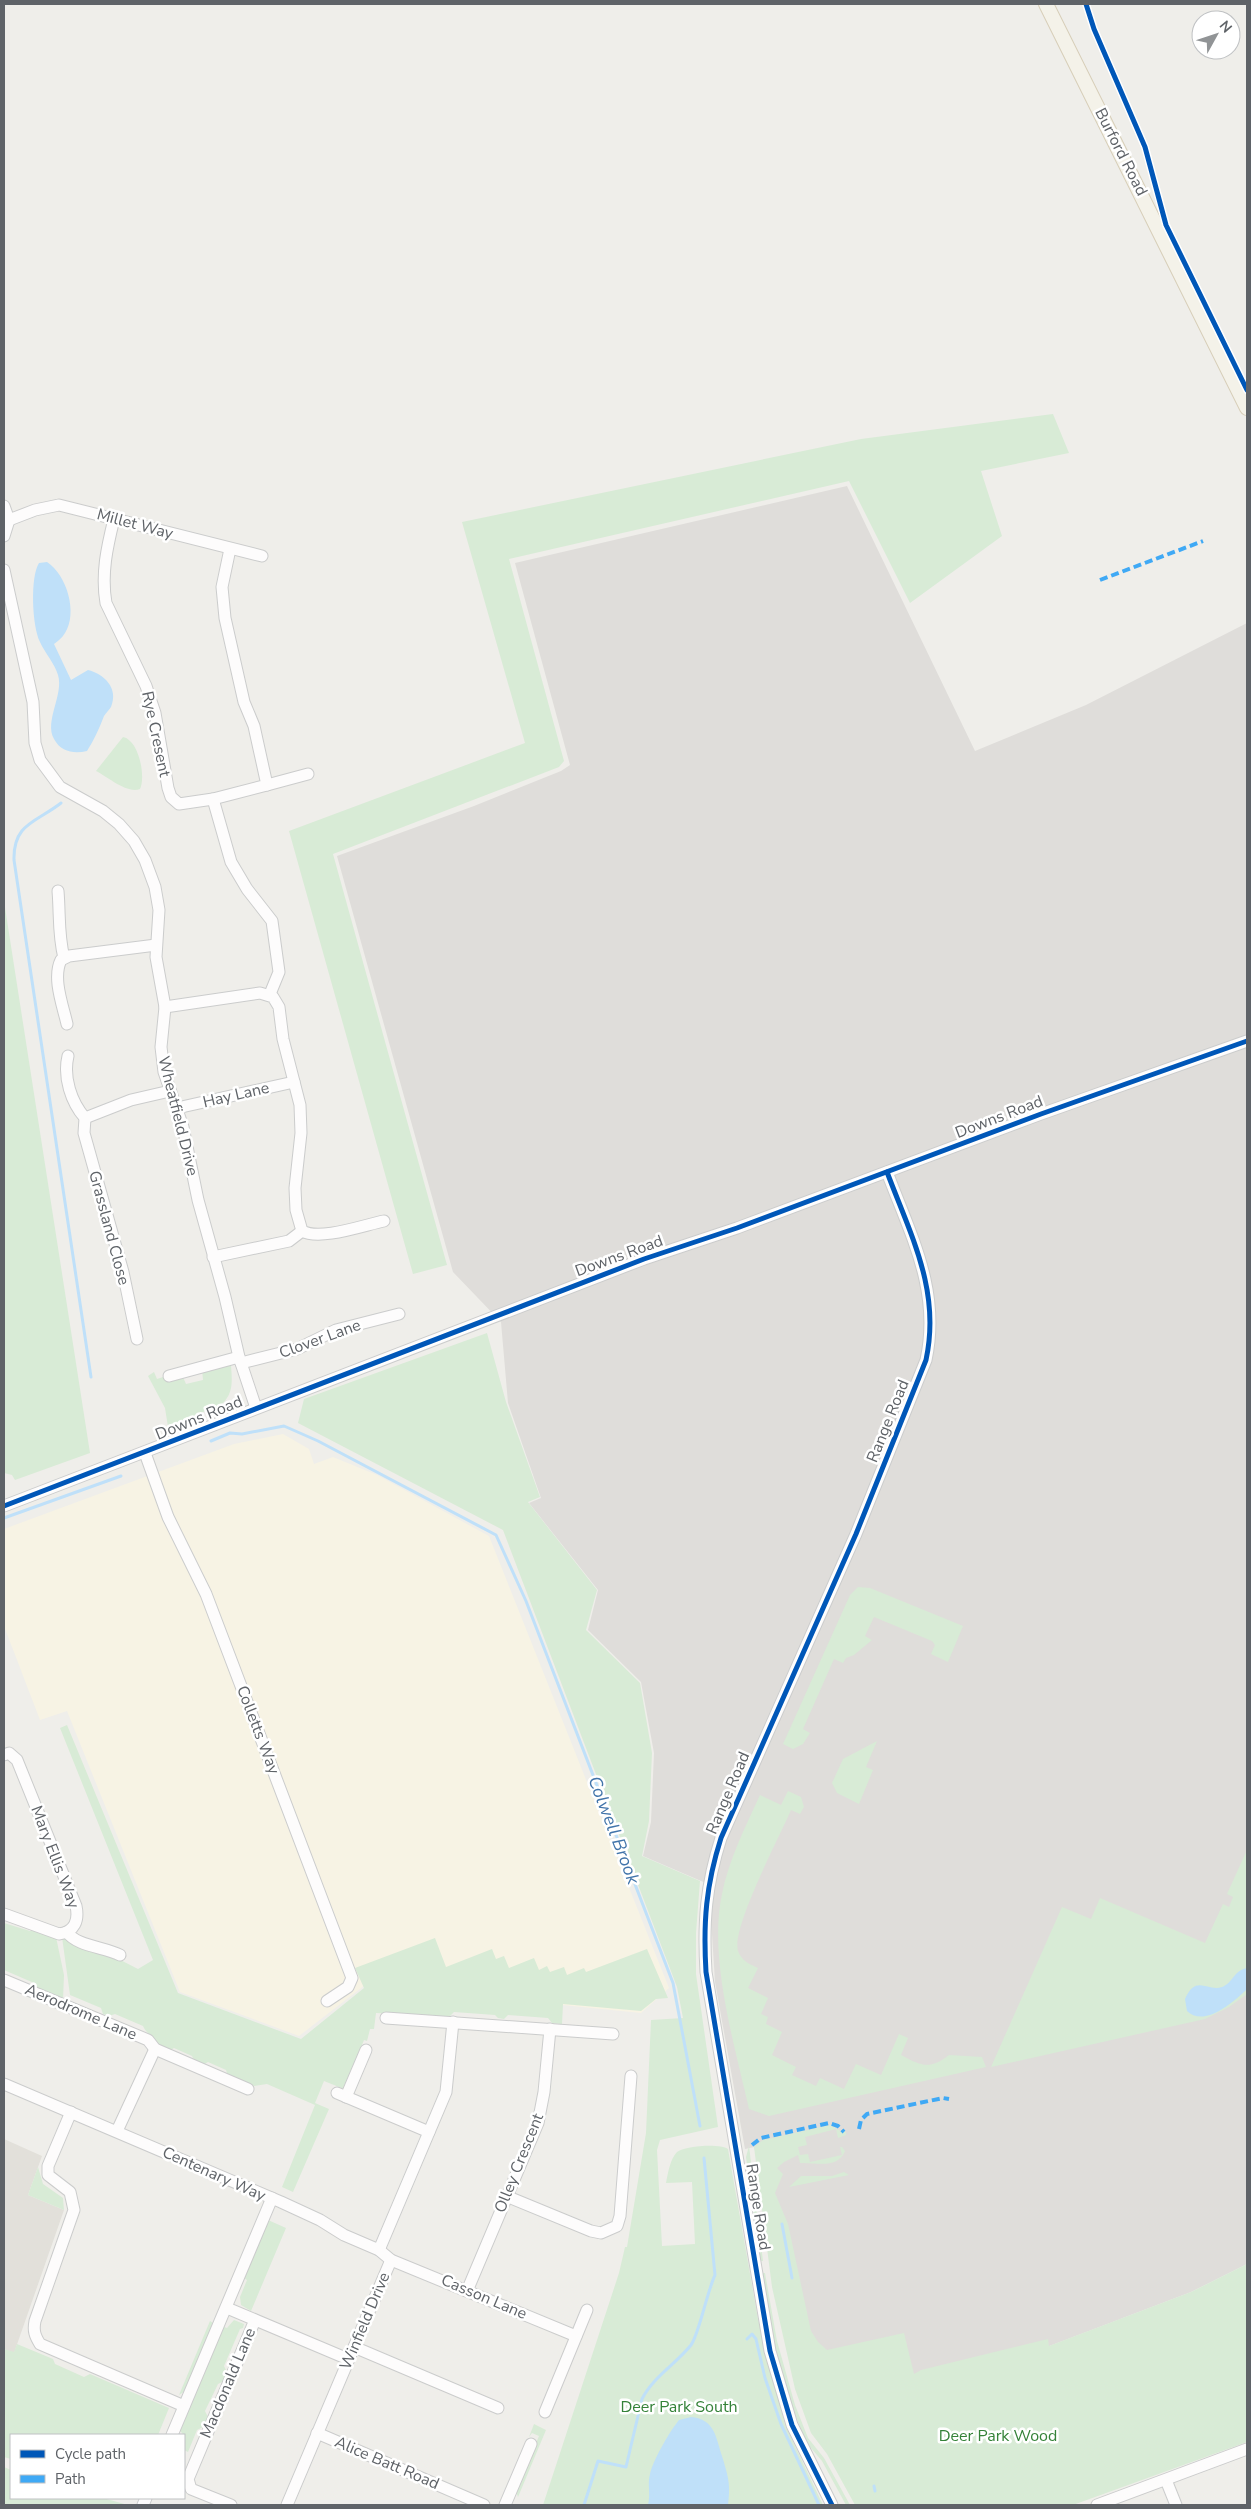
<svg xmlns="http://www.w3.org/2000/svg" width="1251" height="2509" viewBox="0 0 1251 2509" font-family="'Nunito Sans',sans-serif">
<style>
.commercial{fill:#f7f3e4}
.industrial{fill:#dfddda}
.education{fill:#e2e0da}
.green{fill:#d8ebd6}
.water{fill:#bfe0f9}
.lines{fill:none;stroke-linecap:round;stroke-linejoin:round}
.stream{stroke:#bfe0f9;stroke-width:3}
.minor-casing{stroke:#cbcccc;stroke-width:13}
.major-casing{stroke:#d7ceb8;stroke-width:16}
.minor{stroke:#fdfcfc;stroke-width:11}
.major{stroke:#f4f2e9;stroke-width:14}
.quiet{stroke:#3fa9f5;stroke-width:4;stroke-dasharray:8 4;stroke-linecap:butt}
.cycleway-casing{stroke:#fff;stroke-width:8}
.cycleway{stroke:#0057b8;stroke-width:5}
.labels{text-anchor:middle;dominant-baseline:central;stroke-width:5;stroke-linejoin:round;paint-order:stroke}
.street-label{font-size:16px;fill:#5f6368;stroke:#fff}
.park-label{font-size:16px;fill:#348238;stroke:#fff}
.water-label{font-size:18px;font-style:italic;fill:#4174aa;stroke:#fff}
</style>
<rect width="100%" height="100%" fill="#efeeea"/>
<!-- commercial -->
<path class="commercial" d="M283,1434L309,1449L314,1464L333,1457L377,1475L489,1536L669,1988L641,2013L365,1985L299,2036L180,1992L67,1711L40,1720L4,1626V1529L234,1444Z"/>
<!-- industrial -->
<path class="industrial" d="M847,486L975,751L1086,705L1247,623V2264L1191,2292L1018,2358L903,2377L862,2371L813,2342L754,2147L745,2149L715,1982L711,1918L715,1887L643,1856L651,1822L654,1753L641,1682L588,1630L598,1590L529,1503L541,1498L508,1403L501,1322L453,1272L337,856L474,806L561,771L570,765L515,563Z"/>
<!-- education -->
<path class="education" d="M4,2139L42,2156L28,2195L64,2210L14,2353L4,2349Z"/>
<!-- green -->
<g class="green">
<path d="M1053,414L1069,453L981,471L1002,536L910,603L849,481L509,559L564,761L559,767L333,854L447,1265L413,1274L289,831L525,743L462,522L861,439Z"/>
<path d="M123,737C139,740 146,777 140,789C127,794 108,777 96,771Z"/>
<path d="M4,901L90,1453L15,1480L12,1475L4,1473Z"/>
<path d="M487,1333L506,1402L540,1497L528,1502L597,1590L586,1630L640,1683L652,1753L649,1821L642,1856L700,1881L696,1933V1974L718,2127L660,2140L657,2150L662,2246L695,2244L692,2182L666,2183C668,2173 670,2159 677,2152C684,2146 720,2143 728,2149L758,2319L785,2425L823,2505H543L619,2273L625,2247H627L646,2133L651,2020L683,2018L677,1987L503,1530L298,1423L304,1399Z"/>
<path d="M231,1365C232,1380 234,1393 222,1404L168,1427L165,1408L148,1376L154,1372L157,1379L163,1377L166,1380L182,1375L186,1384L203,1380L202,1369Z"/>
<path d="M858,1587L870,1588L963,1626L948,1662L931,1654L935,1645L932,1641L874,1617L865,1636L872,1640L854,1655L846,1658L843,1663L834,1659L803,1729L810,1733L803,1744L793,1749L783,1744L850,1595Z"/>
<path d="M67,1725L178,1993L301,2039L364,1988L355,1968L435,1938L446,1967L492,1949L496,1959L504,1956L509,1968L534,1958L539,1970L547,1966L550,1972L564,1967L567,1975L584,1968L586,1972L647,1949L668,1998L656,1999L641,2011L563,2004L562,2024L552,2023L548,2018L508,2015L504,2019L498,2018L495,2015L454,2012L449,2017L376,2013L374,2029H370L367,2041L364,2040L344,2089L324,2081L315,2103L329,2109L293,2192L282,2187L315,2105L267,2084L254,2086L228,2076L226,2070L208,2062L203,2065L195,2062L192,2056L174,2048L169,2051L158,2046C155,2036 146,2034 143,2026L115,2014L109,2016L103,2014L101,2008L70,1995L62,1937L83,1947L101,1950L138,1969L153,1960L60,1728Z"/>
<path d="M877,1741L866,1767L873,1770L859,1804L837,1793L832,1783L843,1759Z"/>
<path d="M788,1791L801,1797L804,1807L800,1814L791,1810C780,1836 731,1928 738,1951C742,1961 749,1964 758,1968L748,1988L768,1998L761,2014L768,2017L766,2024L782,2032L772,2055L796,2067L792,2075L816,2086L820,2078L844,2089L856,2064L881,2075L899,2034L908,2038L901,2055C921,2066 930,2070 949,2055L982,2057L986,2067L769,2116L749,2109C735,2046 708,1958 722,1894C729,1859 745,1828 760,1795L781,1805Z"/>
<path d="M1247,1850V1994L1229,2007L1205,2019L991,2067L1062,1907L1091,1919L1100,1898L1205,1943L1223,1904L1229,1907L1233,1897L1227,1894Z"/>
<path d="M4,1923L30,1931L34,1929L56,1937L64,1975L63,2000L36,1988L34,1983L4,1970Z"/>
<path d="M830,2125L842,2132H846V2135L838,2138L836,2129L805,2137L807,2145L798,2147L800,2155L808,2154L810,2162L842,2155L840,2147H842L845,2151C837,2170 816,2162 800,2163L798,2155L784,2162L777,2168L783,2174L775,2193L788,2224L811,2331L818,2342L827,2350L904,2333L914,2374L921,2370L1048,2339L1049,2346L1191,2292L1247,2264V2442L1073,2505H855L827,2454L811,2433L795,2389L772,2287L754,2147L763,2140Z"/>
<path d="M749,2146L763,2261H760L746,2157Z"/>
<path d="M38,2167L43,2184L63,2198L64,2210L28,2195Z"/>
<path d="M844,2172L849,2175L789,2187L801,2176H832Z"/>
<path d="M268,2220L286,2228L251,2311L241,2305L240,2297L247,2280L244,2278Z"/>
<path d="M762,2273H765L777,2341L795,2405L808,2438L824,2458L850,2505H846L822,2461L806,2442L792,2406L774,2342Z"/>
<path d="M234,2320L244,2324L243,2328L240,2329L224,2366L227,2372L222,2382L218,2384L205,2411L208,2417L203,2427L197,2430L188,2452L184,2450V2435L180,2431L224,2327L227,2328Z"/>
<path d="M210,2321L213,2323L185,2391L179,2395Z"/>
<path d="M17,2344L53,2359L55,2364L84,2377L90,2374L169,2408L158,2435H11V2459L4,2457V2349L14,2352Z"/>
<path d="M534,2424L546,2430L518,2497L516,2491L539,2436L532,2433L529,2437Z"/>
<path d="M4,2467L11,2470V2498H103L128,2505H4Z"/>
</g>
<!-- water -->
<g class="water">
<path d="M47,562C67,575 78,613 65,633C62,638 58,641 54,644L71,680L88,670C104,674 119,688 111,707C109,710 106,713 104,716C99,729 94,740 87,751C74,754 61,752 54,739C44,721 64,695 58,675C55,664 45,653 40,642C32,626 30,577 39,563Z"/>
<path d="M1247,1968V1989C1234,2002 1204,2028 1187,2011L1185,1999C1196,1974 1207,1992 1222,1987C1233,1983 1234,1970 1247,1968Z"/>
<path d="M691,2417C715,2419 716,2438 722,2456C728,2476 731,2484 728,2505H648C651,2493 647,2485 650,2474C653,2460 670,2431 679,2420Z"/>
</g>
<g class="lines">
<!-- stream -->
<g class="stream">
<path d="M61,803C37,822 13,823 14,860L91,1377"/>
<path d="M211,1441L230,1433L242,1434L284,1426L318,1441L496,1535L526,1601L673,1983L700,2126"/>
<path d="M4,1518L121,1476"/>
<path d="M782,2224L792,2278"/>
<path d="M747,2339L752,2334L756,2339L765,2378L781,2424L819,2505"/>
<path d="M874,2486L875,2491"/>
<path d="M584,2505L598,2461L626,2467L642,2399C653,2377 676,2364 691,2345C699,2334 707,2292 715,2275L704,2158"/>
</g>
<defs>
<g id="minor">
<path d="M4,506L9,520L4,536"/>
<path d="M114,519C107,547 101,574 106,603L146,686L155,713L168,788L171,797L179,804L213,799L267,785L254,726L244,702L225,618L222,587L230,549"/>
<path d="M9,520L35,510L59,505L262,556"/>
<path d="M4,570L33,702L35,743L40,760L60,787L103,811L119,824L134,841L145,860L155,887L159,910L156,957L165,1007L161,1047L164,1072L183,1127L198,1200L225,1297L239,1357L256,1408"/>
<path d="M267,785L308,774"/>
<path d="M213,799L231,862L247,889L272,921L279,972L270,994"/>
<path d="M58,891C60,914 58,935 64,958"/>
<path d="M165,1007L260,993L273,997L279,1007L283,1039L300,1105L301,1133L295,1188L296,1210L302,1231C320,1241 364,1225 384,1221"/>
<path d="M67,1024C63,1006 52,978 61,960L69,956L156,945"/>
<path d="M68,1056C63,1077 71,1102 85,1118L84,1133L123,1272L137,1339"/>
<path d="M177,1108L294,1082"/>
<path d="M85,1118L131,1100L170,1091"/>
<path d="M213,1257L289,1241L302,1231"/>
<path d="M241,1363L297,1349L336,1330L399,1314"/>
<path d="M169,1376L239,1357"/>
<path d="M145,1453L168,1517L206,1594L352,1978L348,1987L327,2001"/>
<path d="M4,1506L644,1259L737,1228L1041,1114L1247,1041"/>
<path d="M4,1755L9,1753L17,1760L76,1906C79,1920 75,1932 59,1934L4,1914"/>
<path d="M67,1932C76,1946 104,1947 120,1955"/>
<path d="M4,1980L148,2040L155,2049L248,2089"/>
<path d="M386,2018L613,2034"/>
<path d="M4,2084L281,2202L320,2220L344,2235L379,2250L391,2260L576,2336"/>
<path d="M337,2093L429,2132"/>
<path d="M346,2097L366,2050"/>
<path d="M71,2112L48,2166V2175L70,2192L74,2210L35,2321C33,2331 35,2336 40,2344L184,2406"/>
<path d="M117,2131L155,2049"/>
<path d="M506,2196L591,2231L601,2233L617,2226L620,2216L631,2076"/>
<path d="M379,2250L446,2092L453,2022"/>
<path d="M467,2291L538,2123L544,2092L550,2029"/>
<path d="M227,2308L348,2359"/>
<path d="M354,2347L498,2408"/>
<path d="M545,2412L587,2310"/>
<path d="M317,2433L484,2505"/>
<path d="M172,2435L272,2198"/>
<path d="M1166,2480L1176,2505"/>
<path d="M143,2505L146,2498"/>
<path d="M231,2505L191,2489L188,2479L255,2320"/>
<path d="M287,2505L391,2260"/>
<path d="M505,2505L531,2444"/>
<path d="M832,2505L792,2425L770,2351L706,1972C703,1922 706,1885 721,1838L856,1534L926,1360C941,1291 911,1236 887,1172"/>
<path d="M1097,2505L1247,2449"/>
</g>
<path id="major" d="M1046,4L1247,408"/>
</defs>
<!-- minor casing -->
<use href="#minor" class="minor-casing"/>
<!-- major casing -->
<use href="#major" class="major-casing"/>
<!-- minor -->
<use href="#minor" class="minor"/>
<!-- major -->
<use href="#major" class="major"/>
<!-- quiet -->
<g class="quiet">
<path d="M1100,580L1203,541"/>
<path d="M859,2129L861,2120L867,2114L943,2098L949,2099"/>
<path d="M752,2145L761,2138L829,2123L838,2126L844,2132"/>
</g>
<defs>
<g id="cycleway">
<path d="M1086,4L1094,29L1145,147L1166,225L1247,390"/>
<path d="M4,1506L644,1259L737,1228L1041,1114L1247,1041"/>
<path d="M832,2505L792,2425L770,2351L706,1972C703,1922 706,1885 721,1838L856,1534L926,1360C941,1291 911,1236 887,1172"/>
</g>
</defs>
<!-- cycleway casing -->
<use href="#cycleway" class="cycleway-casing"/>
<!-- cycleway -->
<use href="#cycleway" class="cycleway"/>
</g>
<g class="labels">
<!-- street labels -->
<g class="street-label">
<text transform="translate(1121 152) rotate(63)">Burford Road</text>
<text transform="translate(135 524) rotate(15)">Millet Way</text>
<text transform="translate(156 734) rotate(78)">Rye Cresent</text>
<text transform="translate(236 1095) rotate(-13)">Hay Lane</text>
<text transform="translate(178 1116) rotate(76)">Wheatfield Drive</text>
<text transform="translate(999 1117) rotate(-21)">Downs Road</text>
<text transform="translate(109 1228) rotate(75)">Grassland Close</text>
<text transform="translate(619 1256) rotate(-20)">Downs Road</text>
<text transform="translate(320 1339) rotate(-20)">Clover Lane</text>
<text transform="translate(199 1418) rotate(-22)">Downs Road</text>
<text transform="translate(888 1421) rotate(-68)">Range Road</text>
<text transform="translate(258 1730) rotate(69)">Colletts Way</text>
<text transform="translate(728 1793) rotate(-67)">Range Road</text>
<text transform="translate(55 1857) rotate(69)">Mary Ellis Way</text>
<text transform="translate(81 2012) rotate(23)">Aerodrome Lane</text>
<text transform="translate(519 2163) rotate(-68)">Olley Crescent</text>
<text transform="translate(214 2174) rotate(24)">Centenary Way</text>
<text transform="translate(758 2207) rotate(81)">Range Road</text>
<text transform="translate(484 2297) rotate(23)">Casson Lane</text>
<text transform="translate(365 2321) rotate(-67)">Winfield Drive</text>
<text transform="translate(228 2383) rotate(-67)">Macdonald Lane</text>
<text transform="translate(387 2463) rotate(23)">Alice Batt Road</text>
</g>
<!-- park labels -->
<g class="park-label">
<text x="679" y="2407">Deer Park South</text>
<text x="998" y="2436">Deer Park Wood</text>
</g>
<!-- water labels -->
<g class="water-label">
<text transform="translate(614 1830) rotate(69)">Colwell Brook</text>
</g>
</g>
<!-- border -->
<rect width="1251" height="2509" fill="none" stroke="#5f6368" stroke-width="10"/>
<!-- legend -->
<rect x="10" y="2434" width="175" height="65" fill="#ffffff" stroke="#bfc1c3"/>
<rect x="20" y="2450" width="25" height="8" fill="#0057b8" stroke="#bfc1c3"/>
<text x="55" y="2459" font-size="15" fill="#5f6368">Cycle path</text>
<rect x="20" y="2475" width="25" height="8" fill="#3fa9f5" stroke="#bfc1c3"/>
<text x="55" y="2484" font-size="15" fill="#5f6368">Path</text>
<!-- north arrow -->
<g transform="translate(1216 35) rotate(50)"><circle r="24" fill="#ffffff" stroke="#bfc1c3"/>
<path d="M0-4L9 19L0 12L-9 19Z" fill="#919496"/>
<text y="-8" font-size="14" font-weight="bold" text-anchor="middle" fill="#5f6368">N</text>
</g>
</svg>
